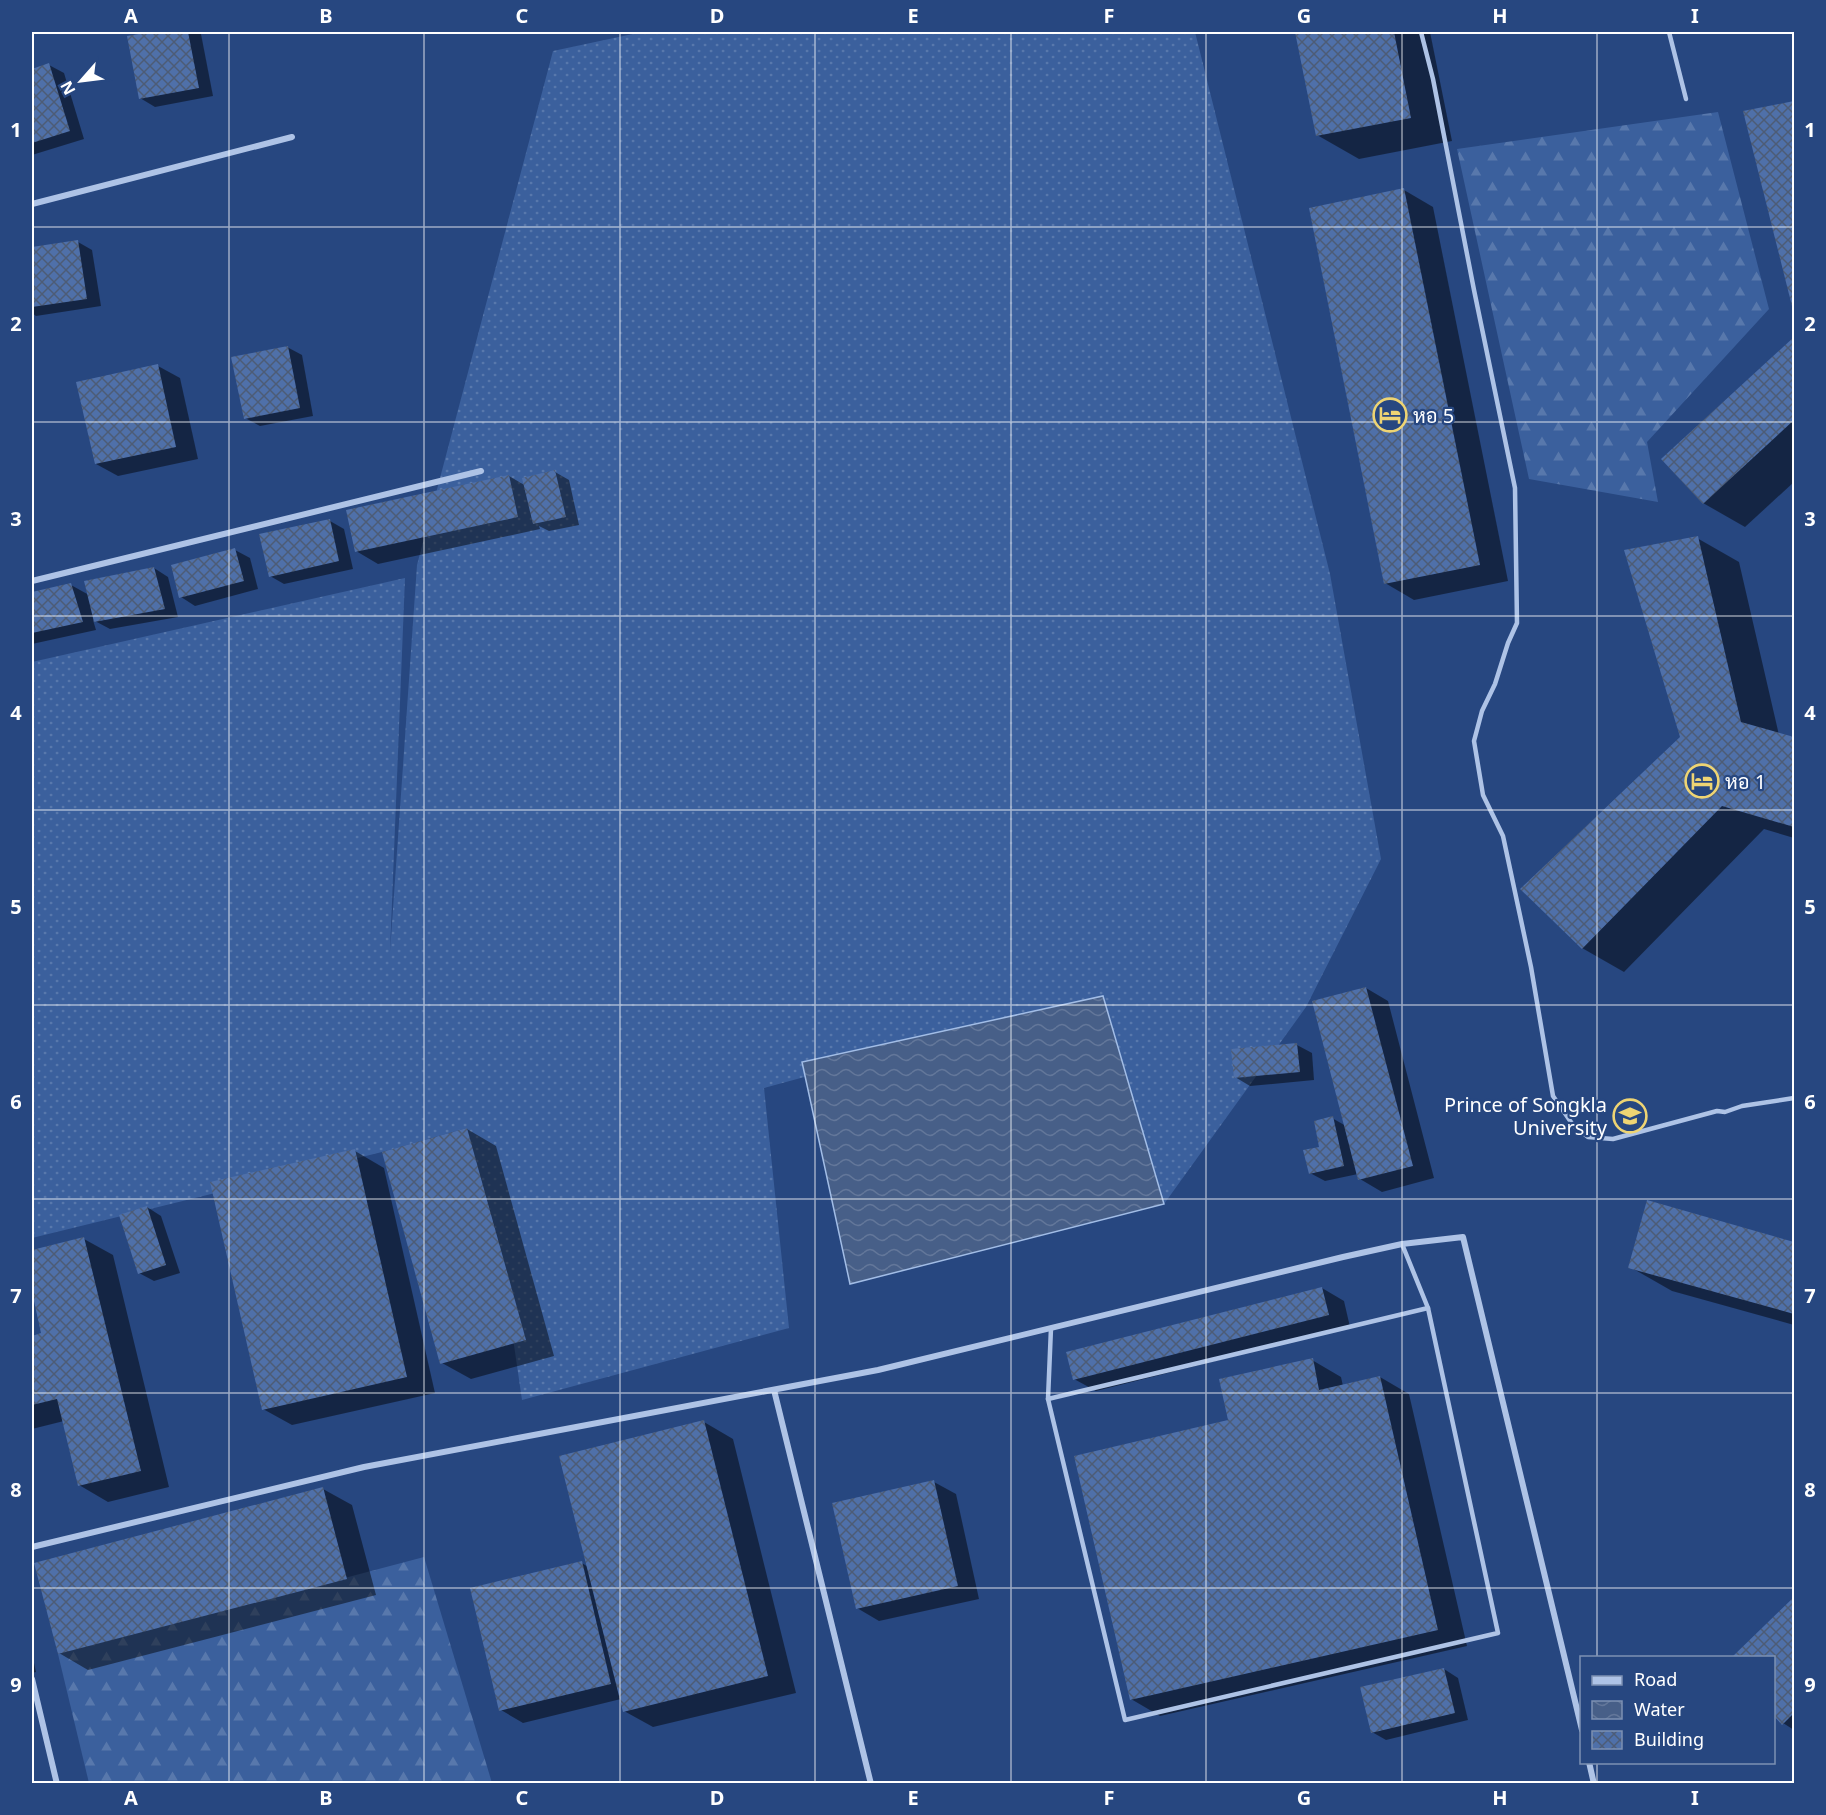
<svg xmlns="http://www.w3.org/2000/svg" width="1826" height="1815" viewBox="0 0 1826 1815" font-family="'Noto Sans',Sarabun,sans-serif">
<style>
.grass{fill:url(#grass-dots)}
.forest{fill:url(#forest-firs)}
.water{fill:url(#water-waves);stroke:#a2bde6;stroke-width:1.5}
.shadow{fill:#0007}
.building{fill:url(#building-cross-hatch)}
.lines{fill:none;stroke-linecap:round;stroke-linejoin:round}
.service{stroke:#aec3e6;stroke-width:4.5}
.minor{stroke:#aec3e6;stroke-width:6}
.grid{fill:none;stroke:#fff;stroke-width:1.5;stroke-opacity:0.55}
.labels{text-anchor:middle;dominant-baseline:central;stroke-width:4.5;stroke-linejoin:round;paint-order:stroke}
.poi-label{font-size:20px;fill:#fff;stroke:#274780;text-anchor:start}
.neatline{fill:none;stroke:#fff;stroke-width:2}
.grid-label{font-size:20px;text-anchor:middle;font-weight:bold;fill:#fff}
</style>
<defs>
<pattern id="grass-dots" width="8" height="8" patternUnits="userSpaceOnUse" patternTransform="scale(1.5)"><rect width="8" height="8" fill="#3b609d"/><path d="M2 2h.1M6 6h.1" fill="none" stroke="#5878ac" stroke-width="1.8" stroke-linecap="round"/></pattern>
<pattern id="forest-firs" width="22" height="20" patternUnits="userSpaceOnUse" patternTransform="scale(1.5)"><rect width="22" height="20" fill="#3b609d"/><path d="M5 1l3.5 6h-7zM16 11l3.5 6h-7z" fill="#5878ac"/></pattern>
<pattern id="water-waves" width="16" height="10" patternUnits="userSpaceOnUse" patternTransform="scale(1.5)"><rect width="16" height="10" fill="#475f88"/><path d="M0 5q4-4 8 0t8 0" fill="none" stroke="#63779a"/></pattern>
<pattern id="building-cross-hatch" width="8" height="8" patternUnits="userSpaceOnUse" patternTransform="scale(1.5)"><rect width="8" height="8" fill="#4f70a9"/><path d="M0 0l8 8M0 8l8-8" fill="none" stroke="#4d5c76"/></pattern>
</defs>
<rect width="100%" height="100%" fill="#274780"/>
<!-- grass -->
<path class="grass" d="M642,32H1195L1330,574L1381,859L1306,1007L1164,1204L1102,996L764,1088L789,1328L522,1400L499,1242L467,1128L382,1152L32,1238V662L405,578L390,952L417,565L553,51Z"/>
<!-- forest -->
<g class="forest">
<path d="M1718,112L1769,309L1647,442L1658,502L1529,479L1457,149Z"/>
<path d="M424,1557L492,1783H89L58,1654Z"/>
</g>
<!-- water -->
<path class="water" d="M1103,996L1164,1204L850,1284L802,1062Z"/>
<!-- shadow -->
<g class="shadow">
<path d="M159,32H196L201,34L213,96L155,107L140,98L128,38Z"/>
<path d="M1296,32H1430L1452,141L1359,159L1317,135Z"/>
<path d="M49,65L64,73L84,139L32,155V70Z"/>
<path d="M1794,103V311L1745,112Z"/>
<path d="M1404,190L1433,207L1508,581L1414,600L1385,583Z"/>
<path d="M78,242L92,250L101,306L36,316L32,313V249Z"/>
<path d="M1794,339V482L1745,527L1703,503L1663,460Z"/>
<path d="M287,347L302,355L313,416L260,426L245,418Z"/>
<path d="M158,366L180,378L198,459L118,476L96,464Z"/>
<path d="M555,472L569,480L579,525L549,531L539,526L540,529L378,564L356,551L509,476L526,486Z"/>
<path d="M330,521L344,529L353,569L284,584L270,576Z"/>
<path d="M1697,538L1739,562L1779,735L1794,739V838L1764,829L1624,972L1582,948L1682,737Z"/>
<path d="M235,550L250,558L258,589L195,606L181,597Z"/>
<path d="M154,568L168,577L178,617L110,629L93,620L96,630L32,644V593L71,585L89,595Z"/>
<path d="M1366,988L1388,1001L1434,1178L1382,1192L1360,1179L1358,1174L1325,1181L1310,1173L1332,1118L1346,1126Z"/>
<path d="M1297,1045L1312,1053L1314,1080L1250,1086L1235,1077Z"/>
<path d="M467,1129L496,1146L554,1356L471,1379L442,1363Z"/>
<path d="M355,1151L384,1168L435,1393L292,1425L263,1409Z"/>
<path d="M1648,1202L1794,1243V1325L1672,1291L1630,1267Z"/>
<path d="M147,1207L161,1216L180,1273L154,1281L139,1273Z"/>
<path d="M84,1239L113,1255L169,1487L108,1502L79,1485L64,1421L32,1429V1337L43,1335L32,1286V1252Z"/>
<path d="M1322,1288L1344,1301L1350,1327L1096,1391L1074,1379Z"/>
<path d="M1312,1360L1341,1377L1343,1386L1380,1377L1409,1394L1467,1646L1160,1716L1131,1699L1230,1421Z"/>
<path d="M704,1422L733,1439L796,1693L653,1727L624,1711L621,1699L523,1723L501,1710L582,1563L588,1567Z"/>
<path d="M934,1482L956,1494L979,1599L879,1621L857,1608Z"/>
<path d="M323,1489L352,1505L376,1595L88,1670L59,1653Z"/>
<path d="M1794,1599V1730L1783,1723L1774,1714V1658H1733Z"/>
<path d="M32,1654L36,1672L32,1673Z"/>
<path d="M1444,1669L1458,1678L1468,1720L1386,1740L1372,1732Z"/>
</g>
<!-- building -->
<g class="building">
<path d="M151,32H188L199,88L139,99L127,36Z"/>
<path d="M1295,32H1394L1411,118L1316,136Z"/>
<path d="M49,63L70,131L32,143V69Z"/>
<path d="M1794,101V314L1743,111Z"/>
<path d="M1404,188L1480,565L1384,584L1309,208Z"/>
<path d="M78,240L87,299L32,307V247Z"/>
<path d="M1794,337V420L1703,504L1661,459Z"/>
<path d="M288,346L300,408L244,419L231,357Z"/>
<path d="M158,364L176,447L95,464L76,382Z"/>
<path d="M555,470L566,517L533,524L522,478Z"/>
<path d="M509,475L518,517L355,552L346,510Z"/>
<path d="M330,519L339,561L269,577L259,534Z"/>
<path d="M1698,536L1741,722L1794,737V827L1722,806L1582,949L1520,889L1680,737L1624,550Z"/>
<path d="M235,548L244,581L179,598L171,565Z"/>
<path d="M154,567L165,609L94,622L84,581Z"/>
<path d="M71,583L83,622L32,633V592Z"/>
<path d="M1366,987L1413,1166L1358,1180L1312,1001Z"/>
<path d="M1297,1043L1300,1072L1234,1078L1231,1049Z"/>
<path d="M1333,1116L1344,1166L1309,1174L1303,1150L1319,1147L1314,1121Z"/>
<path d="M467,1128L526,1340L440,1364L382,1152Z"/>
<path d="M355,1149L407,1377L262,1410L210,1182Z"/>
<path d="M1647,1200L1794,1242V1314L1628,1268Z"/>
<path d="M147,1206L166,1265L138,1274L119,1215Z"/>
<path d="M84,1237L141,1471L78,1486L57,1399L32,1405V1336L41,1333L32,1292V1250Z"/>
<path d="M1322,1287L1329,1315L1073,1380L1066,1352Z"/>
<path d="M1313,1358L1319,1390L1380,1376L1438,1630L1130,1700L1074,1456L1228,1420L1219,1379Z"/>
<path d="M704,1420L768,1676L623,1712L559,1456Z"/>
<path d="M934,1480L958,1586L856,1609L832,1503Z"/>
<path d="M323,1487L347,1579L58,1654L34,1563Z"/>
<path d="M582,1561L611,1684L499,1711L470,1588Z"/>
<path d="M1794,1597V1713L1782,1725L1774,1716V1658H1731Z"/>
<path d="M1444,1668L1455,1713L1371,1733L1360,1687Z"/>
</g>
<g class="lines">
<!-- service -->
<g class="service">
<path d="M1421,32L1433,79L1474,290L1515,488L1517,623L1508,643L1495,684L1482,711L1474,741L1483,795L1503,836L1531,967L1553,1096L1573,1125L1588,1137L1613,1139L1717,1111L1725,1112L1742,1106L1794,1098"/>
<path d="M1669,32L1686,99"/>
<path d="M1051,1328L1048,1399L1125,1720L1498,1633L1428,1308L1402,1244"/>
<path d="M1048,1399L1428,1308"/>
</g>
<!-- minor -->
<g class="minor">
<path d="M32,204L292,137"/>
<path d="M32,581L481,471"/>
<path d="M774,1390L871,1784"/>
<path d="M32,1547L364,1467L878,1370L1343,1257L1402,1244L1463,1237L1582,1730"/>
<path d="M32,1679L57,1784"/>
<path d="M1589,1762L1594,1784"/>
</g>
</g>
<!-- grid -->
<path class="grid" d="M229,32V1784M424,32V1784M620,32V1784M815,32V1784M1011,32V1784M1206,32V1784M1402,32V1784M1597,32V1658M32,227H1794M32,422H1794M32,616H1794M32,810H1794M32,1005H1794M32,1199H1794M32,1393H1794M32,1588H1794M1597,1762V1784"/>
<!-- icons -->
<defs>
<symbol id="hotel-ring" viewBox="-11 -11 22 22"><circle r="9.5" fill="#274780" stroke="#eed473" stroke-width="1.5"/><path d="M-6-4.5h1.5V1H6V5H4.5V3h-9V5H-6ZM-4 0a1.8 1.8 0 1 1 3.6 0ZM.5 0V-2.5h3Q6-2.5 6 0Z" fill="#eed473"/></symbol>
<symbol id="university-ring" viewBox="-11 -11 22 22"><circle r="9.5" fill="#274780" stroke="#eed473" stroke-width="1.5"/><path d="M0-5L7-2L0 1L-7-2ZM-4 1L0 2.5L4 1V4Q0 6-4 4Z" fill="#eed473"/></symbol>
</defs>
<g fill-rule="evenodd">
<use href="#hotel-ring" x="1371" y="396" width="38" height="38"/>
<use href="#hotel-ring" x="1683" y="762" width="38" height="38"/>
<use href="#university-ring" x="1611" y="1097" width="38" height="38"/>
</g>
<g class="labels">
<!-- poi labels -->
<g class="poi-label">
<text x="1413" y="415">หอ 5</text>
<text x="1725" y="781">หอ 1</text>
<text x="1607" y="1104" text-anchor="end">Prince of Songkla<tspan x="1607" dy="23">University</tspan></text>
</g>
</g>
<!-- border -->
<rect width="1826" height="1815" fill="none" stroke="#274780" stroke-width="66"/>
<!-- legend -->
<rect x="1580" y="1656" width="195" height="108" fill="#274780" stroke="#7d91b3" stroke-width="1.5"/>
<rect x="1592" y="1676" width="30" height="9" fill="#aec3e6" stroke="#7d91b3" stroke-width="1.5"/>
<text x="1634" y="1686" font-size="18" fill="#ffffff">Road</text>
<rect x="1592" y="1701" width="30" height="18" fill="url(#water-waves)" stroke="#7d91b3" stroke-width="1.5"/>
<text x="1634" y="1716" font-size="18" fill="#ffffff">Water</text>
<rect x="1592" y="1731" width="30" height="18" fill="url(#building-cross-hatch)" stroke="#7d91b3" stroke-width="1.5"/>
<text x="1634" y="1746" font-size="18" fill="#ffffff">Building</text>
<!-- north arrow -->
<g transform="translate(81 81) rotate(242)" stroke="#274780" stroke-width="4.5" paint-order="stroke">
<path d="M0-4.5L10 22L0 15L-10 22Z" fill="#ffffff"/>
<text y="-9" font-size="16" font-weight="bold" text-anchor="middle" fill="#ffffff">N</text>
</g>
<rect x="33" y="33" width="1760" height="1749" class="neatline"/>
<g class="grid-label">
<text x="131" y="23">A</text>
<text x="326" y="23">B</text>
<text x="522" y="23">C</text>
<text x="717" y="23">D</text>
<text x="913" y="23">E</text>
<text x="1109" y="23">F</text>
<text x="1304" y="23">G</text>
<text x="1500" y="23">H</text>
<text x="1695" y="23">I</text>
<text x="16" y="137">1</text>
<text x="1810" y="137">1</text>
<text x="16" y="331">2</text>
<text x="1810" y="331">2</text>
<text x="16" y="526">3</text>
<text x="1810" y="526">3</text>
<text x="16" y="720">4</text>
<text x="1810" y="720">4</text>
<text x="16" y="914">5</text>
<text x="1810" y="914">5</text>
<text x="16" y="1109">6</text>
<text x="1810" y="1109">6</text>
<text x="16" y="1303">7</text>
<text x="1810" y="1303">7</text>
<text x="16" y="1497">8</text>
<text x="1810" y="1497">8</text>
<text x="16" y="1692">9</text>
<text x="1810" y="1692">9</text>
<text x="131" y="1805">A</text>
<text x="326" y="1805">B</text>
<text x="522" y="1805">C</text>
<text x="717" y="1805">D</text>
<text x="913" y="1805">E</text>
<text x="1109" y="1805">F</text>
<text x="1304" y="1805">G</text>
<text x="1500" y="1805">H</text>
<text x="1695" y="1805">I</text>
</g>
</svg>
